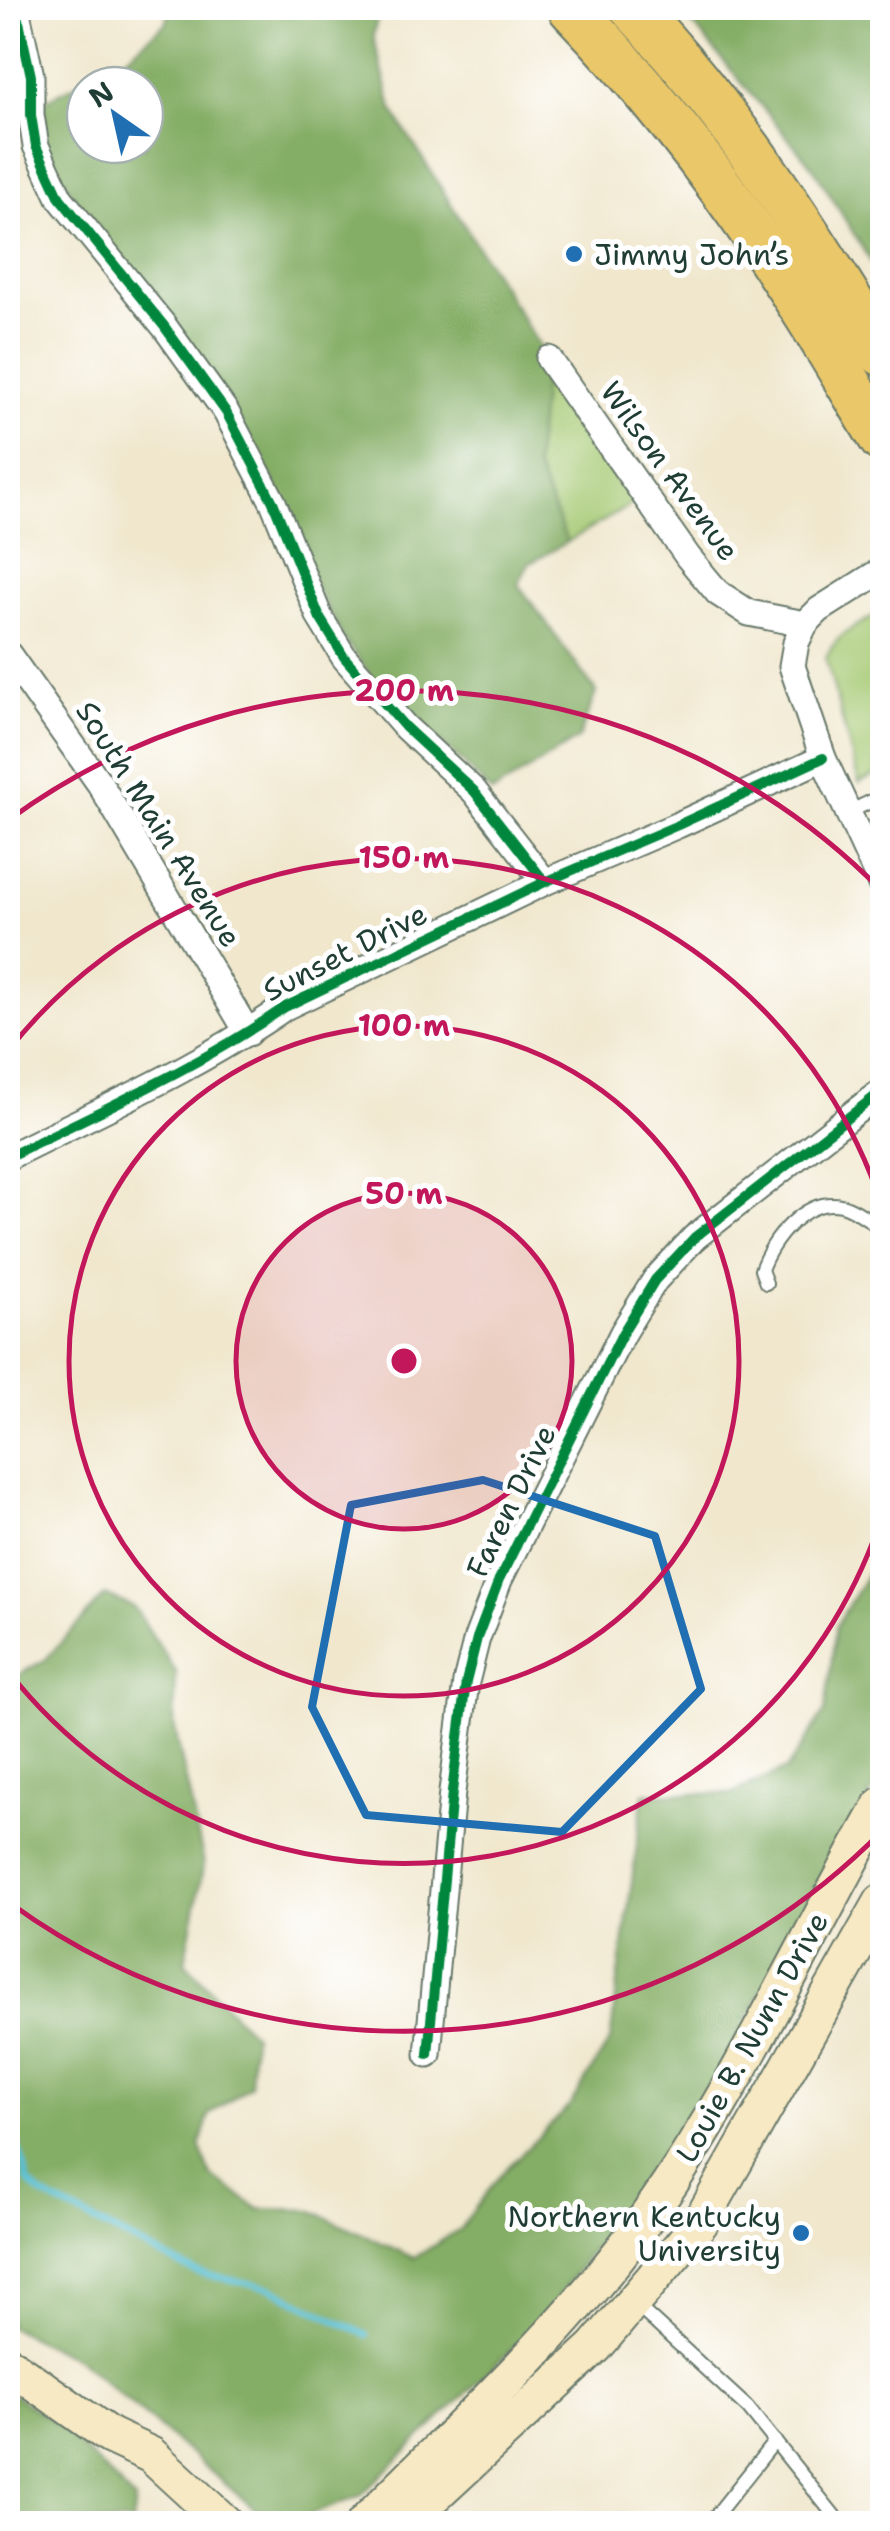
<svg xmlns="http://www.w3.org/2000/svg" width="890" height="2531" viewBox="0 0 890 2531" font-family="'Shantell Sans',sans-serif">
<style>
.green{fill:#a6c973;stroke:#628354;stroke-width:2.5}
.forest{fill:#84ad65;stroke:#52754c;stroke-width:2.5;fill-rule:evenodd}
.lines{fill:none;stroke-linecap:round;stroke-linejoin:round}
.stream{stroke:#58c0d5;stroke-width:6}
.service-casing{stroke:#68786a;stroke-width:16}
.minor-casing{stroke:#68786a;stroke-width:29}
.secondary-casing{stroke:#68786a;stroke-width:39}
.motorway-casing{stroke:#68786a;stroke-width:49}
.service{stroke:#fff;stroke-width:12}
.minor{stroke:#fff;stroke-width:25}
.secondary{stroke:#f7e9c3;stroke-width:35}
.motorway{stroke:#eac769;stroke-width:45}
.cycleway-casing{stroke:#fff;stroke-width:16}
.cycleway{stroke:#00873e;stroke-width:10}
.marked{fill:none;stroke:#1f6fb2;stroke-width:8;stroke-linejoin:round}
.ring{fill:none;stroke:#c2185b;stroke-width:5}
.poi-dot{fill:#1f6fb2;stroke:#fff;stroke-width:4}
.labels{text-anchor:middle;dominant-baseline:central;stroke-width:10;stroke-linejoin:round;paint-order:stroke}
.poi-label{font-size:30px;fill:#1f3d34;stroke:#fff;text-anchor:start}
.street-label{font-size:30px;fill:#1f3d34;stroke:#fff}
.centre{fill:#c2185b;stroke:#fff;stroke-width:5}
.ring-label{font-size:30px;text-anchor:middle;font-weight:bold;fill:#c2185b;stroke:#fff;stroke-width:10;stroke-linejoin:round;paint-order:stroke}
</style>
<rect width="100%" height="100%" fill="#fff"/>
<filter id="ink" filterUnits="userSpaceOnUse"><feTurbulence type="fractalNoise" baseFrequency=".01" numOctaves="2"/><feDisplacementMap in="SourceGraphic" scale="20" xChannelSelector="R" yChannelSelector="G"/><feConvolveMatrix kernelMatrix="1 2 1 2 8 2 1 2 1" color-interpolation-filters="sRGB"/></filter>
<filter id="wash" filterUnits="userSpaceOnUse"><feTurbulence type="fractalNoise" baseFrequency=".0048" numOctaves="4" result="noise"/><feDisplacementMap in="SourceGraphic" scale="40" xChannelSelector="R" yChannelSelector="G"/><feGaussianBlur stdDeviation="2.25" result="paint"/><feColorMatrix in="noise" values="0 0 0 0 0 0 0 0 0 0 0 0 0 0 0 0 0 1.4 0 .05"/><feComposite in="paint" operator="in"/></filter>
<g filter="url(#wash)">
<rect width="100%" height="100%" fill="#f0e7cd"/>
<!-- green -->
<g class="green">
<path d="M543,380L634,503L567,542L535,466Z"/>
<path d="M882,612V772L859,783L826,659C835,633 859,625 882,612Z"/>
</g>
<!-- forest -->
<g class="forest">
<path d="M169,8H380L373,36L393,111L540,347L543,380L535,466L567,542L529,564L518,584L596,692L579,738L492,793L460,760L381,689L343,638L316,587L273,479L100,242L44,146L42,102L120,62L167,22ZM85,85H145V145H85Z"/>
<path d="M679,8H882V280L815,170Z"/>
<path d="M882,1549V1775L818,1885L716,2078L540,2322L361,2495L299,2520L255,2509L78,2359L8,2326V1680L45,1660L105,1595L134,1607L176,1672L174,1725L204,1863L185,1962L253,2035L250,2085L209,2115L200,2145L211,2176L259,2209L311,2210L414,2258L460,2229L499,2176L569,2107L610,2041L644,1793L731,1794L787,1769L825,1711L836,1626Z"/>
<path d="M8,2391L62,2428L135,2501L132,2523H8Z"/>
</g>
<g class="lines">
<!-- stream -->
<path class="stream" d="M8,2119L25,2167L27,2181L42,2195L196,2273L270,2287L366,2335"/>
</g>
</g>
<g filter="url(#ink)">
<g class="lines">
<defs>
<g id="service">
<path d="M847,813L882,796"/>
<path d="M766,1283L761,1270C771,1241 805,1197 841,1205C855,1208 871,1222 882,1229"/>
<path d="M635,2304L748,2408L841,2524"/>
<path d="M709,2524L775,2441"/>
</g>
<g id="minor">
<path d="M16,8L31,76V115L36,146L60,198L164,326L226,412L273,502L320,618L344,657L405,727L474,791L545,882"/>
<path d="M549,359L688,557L718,593L749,613L805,624"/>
<path d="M882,570L819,610L805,624L796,643L792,666L823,758L882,886"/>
<path d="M8,654L100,784L248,1033"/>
<path d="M8,1157C101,1110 199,1067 285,1007L545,882L678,825L823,758"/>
<path d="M428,2054L452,1792L466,1682L477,1638L499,1580L623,1332L655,1280L695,1237L882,1091"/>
</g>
<g id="secondary">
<path d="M8,2364L110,2436L151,2455L226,2524"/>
<path d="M364,2524C458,2428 560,2336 639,2228C734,2099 802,1944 882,1805"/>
<path d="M404,2524L595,2347L700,2223L882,1902"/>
</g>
<g id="motorway">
<path d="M571,8C660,101 739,206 807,315C833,356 857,398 882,439"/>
<path d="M633,8C731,112 808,231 882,353"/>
</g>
</defs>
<!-- service casing -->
<use href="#service" class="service-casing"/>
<!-- minor casing -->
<use href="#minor" class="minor-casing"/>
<!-- secondary casing -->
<use href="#secondary" class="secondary-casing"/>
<!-- motorway casing -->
<use href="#motorway" class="motorway-casing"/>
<!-- service -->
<use href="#service" class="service"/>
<!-- minor -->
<use href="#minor" class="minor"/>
<!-- secondary -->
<use href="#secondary" class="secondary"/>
<!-- motorway -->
<use href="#motorway" class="motorway"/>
<defs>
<g id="cycleway">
<path d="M16,8L31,76V115L36,146L60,198L164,326L226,412L273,502L320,618L344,657L405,727L474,791L545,882"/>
<path d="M8,1157C101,1110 199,1067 285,1007L545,882L678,825L823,758"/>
<path d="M428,2054L452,1792L466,1682L477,1638L499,1580L623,1332L655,1280L695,1237L882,1091"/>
</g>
</defs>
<!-- cycleway casing -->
<use href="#cycleway" class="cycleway-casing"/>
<!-- cycleway -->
<use href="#cycleway" class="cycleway"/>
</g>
</g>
<!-- marked area -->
<path class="marked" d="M483,1480L655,1536L701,1689L562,1832L366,1815L312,1707L351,1505Z"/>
<!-- distance rings -->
<circle cx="404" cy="1361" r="168" fill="#c2185b" fill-opacity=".12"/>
<g class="ring">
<circle cx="404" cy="1361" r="168"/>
<circle cx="404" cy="1361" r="335"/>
<path d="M882 1516A503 503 0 0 1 8 1671M8 1051A503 503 0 0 1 882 1206"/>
<path d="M882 1831A670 670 0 0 1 10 1903M10 819A670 670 0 0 1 882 891"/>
</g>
<!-- markers -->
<g class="poi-dot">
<circle cx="574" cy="254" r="10"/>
<circle cx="801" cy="2233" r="10"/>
</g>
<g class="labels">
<!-- poi labels -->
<g class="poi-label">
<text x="594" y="254">Jimmy John’s</text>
<text x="781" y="2216" text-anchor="end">Northern Kentucky<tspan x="781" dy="34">University</tspan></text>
</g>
<!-- street labels -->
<g class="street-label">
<text transform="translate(670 471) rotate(54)">Wilson Avenue</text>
<text transform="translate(159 824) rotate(58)">South Main Avenue</text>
<text transform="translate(345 952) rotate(-27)">Sunset Drive</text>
<text transform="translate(511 1501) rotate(-64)">Faren Drive</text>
<text transform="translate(752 2037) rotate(-61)">Louie B. Nunn Drive</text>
</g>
</g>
<circle cx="404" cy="1361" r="15" class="centre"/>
<g class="ring-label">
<text x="404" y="701">200 m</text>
<text x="404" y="868">150 m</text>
<text x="404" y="1036">100 m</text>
<text x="404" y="1204">50 m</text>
</g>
<!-- margin -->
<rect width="890" height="2531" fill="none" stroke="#fff" stroke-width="40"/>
<!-- north arrow -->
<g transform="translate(115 115) rotate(326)"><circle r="48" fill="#ffffff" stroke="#a5b1ae" stroke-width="2.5"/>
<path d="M0-8L18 38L0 25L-18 38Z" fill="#1f6fb2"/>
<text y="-15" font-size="28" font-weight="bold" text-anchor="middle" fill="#1f3d34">N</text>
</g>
</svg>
